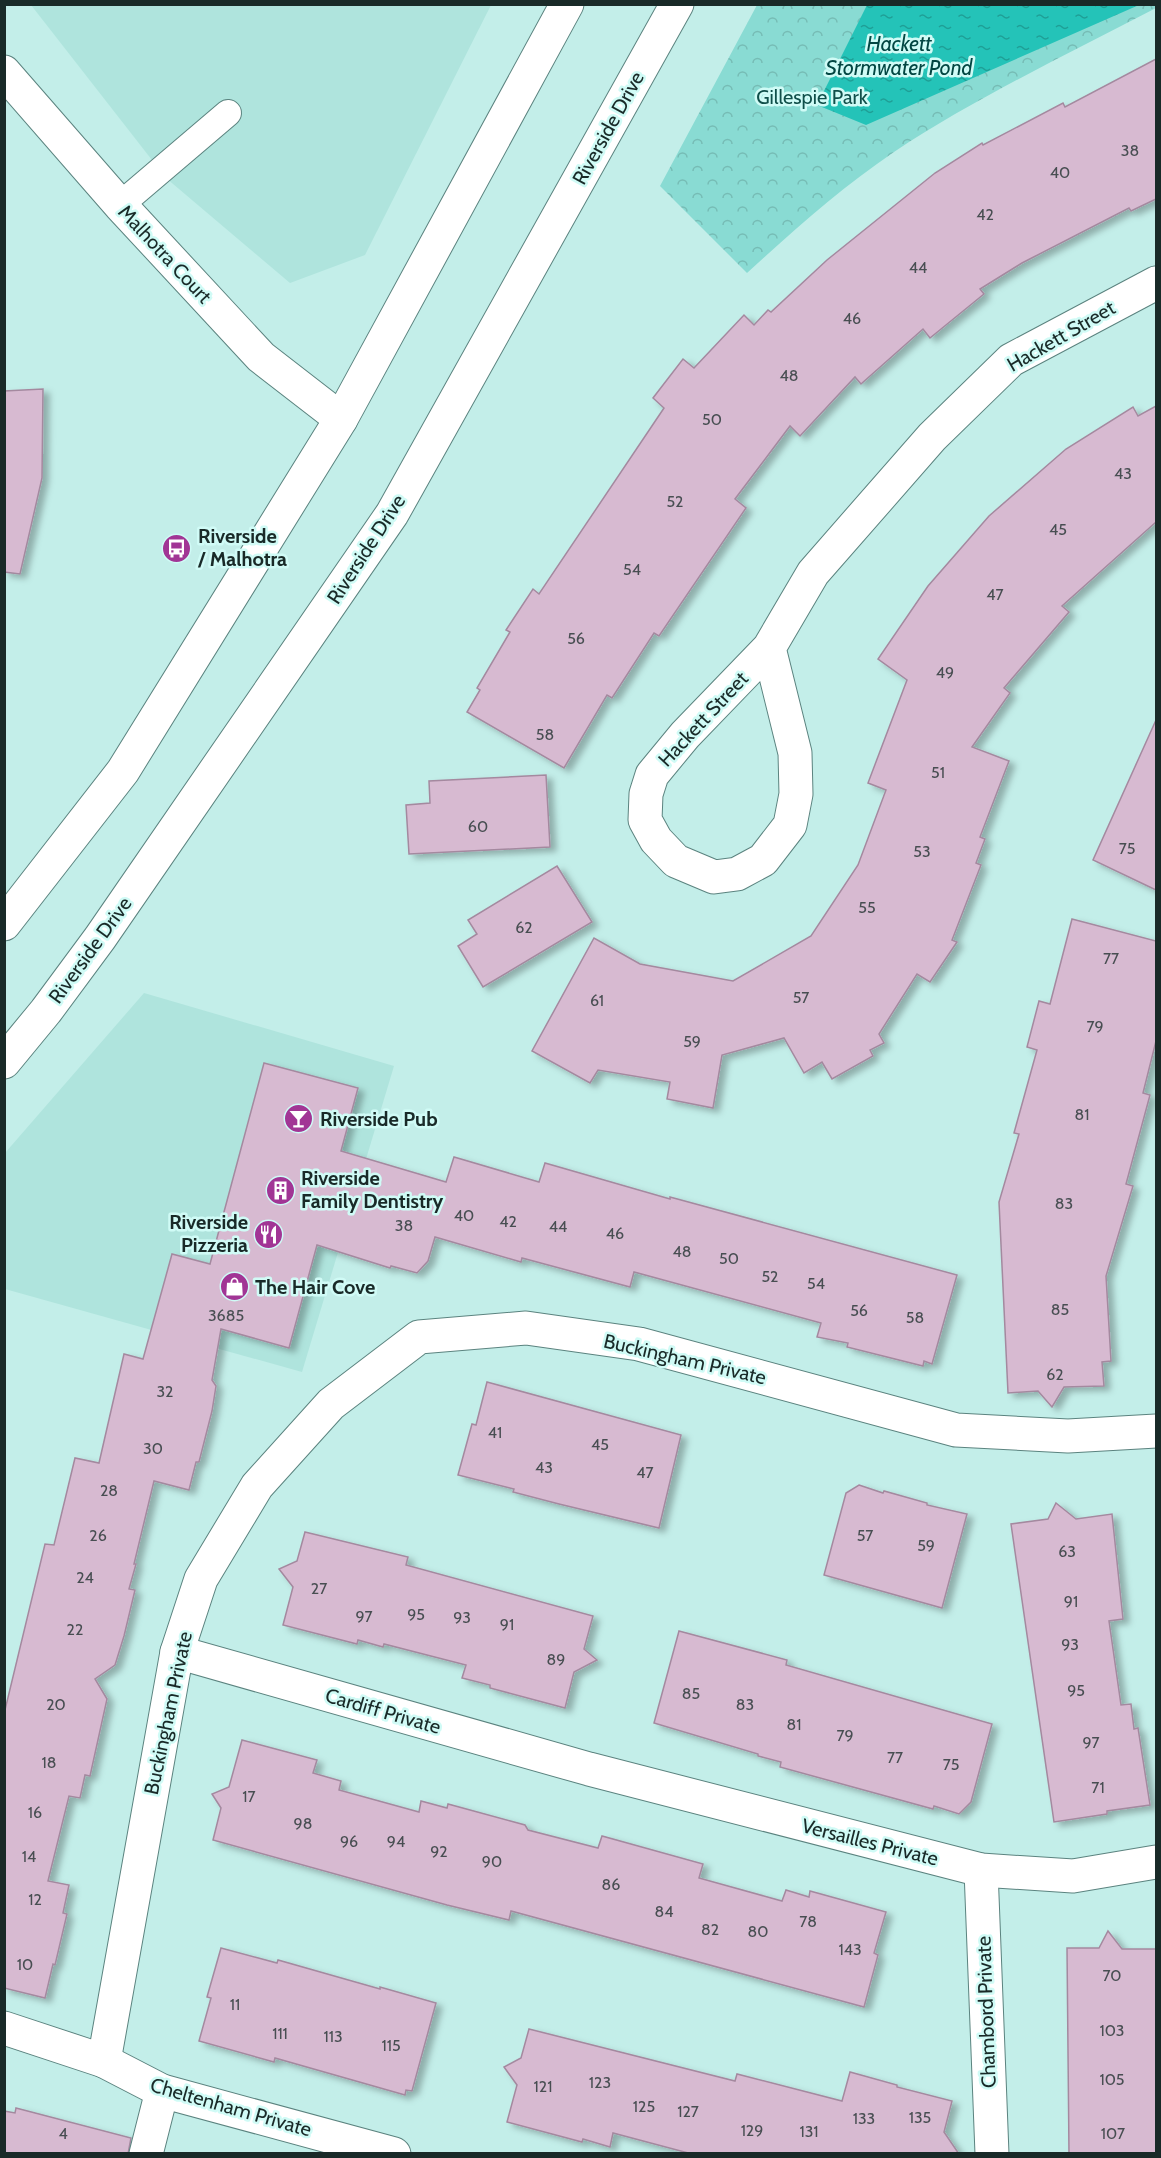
<svg xmlns="http://www.w3.org/2000/svg" width="1161" height="2158" viewBox="0 0 1161 2158" font-family="Cabin,sans-serif">
<style>
.built{fill:#afe4dd}
.park{fill:url(#park-crowns)}
.water{fill:url(#water-ripples)}
.building{fill:#d7bad1;stroke:#a4899f;stroke-width:1.5;filter:url(#shadow)}
.lines{fill:none;stroke-linecap:round;stroke-linejoin:round}
.lane-casing{stroke:#5b837f;stroke-width:28}
.street-casing{stroke:#5b837f;stroke-width:35}
.primary-casing{stroke:#5b837f;stroke-width:35}
.lane{stroke:#fff;stroke-width:26}
.street{stroke:#fff;stroke-width:33}
.primary{stroke:#fff;stroke-width:33}
.labels{text-anchor:middle;dominant-baseline:central;stroke-width:5;stroke-linejoin:round;paint-order:stroke}
.number-label{font-size:16px;fill:#484e52}
.park-label{font-size:20px;fill:#104f4a;stroke:#d0fbf6}
.street-label{font-size:20px;fill:#192a28;stroke:#d0fbf6}
.poi-label{font-size:20px;font-weight:bold;fill:#192a28;stroke:#d0fbf6;text-anchor:start}
.water-label{font-size:21px;font-style:italic;fill:#024642;stroke:#d0fbf6}
</style>
<defs>
<pattern id="park-crowns" width="20" height="18" patternUnits="userSpaceOnUse" patternTransform="scale(1.5)"><rect width="20" height="18" fill="#89dbd3"/><path d="M2 6a3 3 0 1 1 6 0M12 15a3 3 0 1 1 6 0" fill="none" stroke="#76bcb5"/></pattern>
<pattern id="water-ripples" width="26" height="14" patternUnits="userSpaceOnUse" patternTransform="scale(1.5)"><rect width="26" height="14" fill="#24c3b8"/><path d="M2 4q2-2 4 0t4 0M15 11q2-2 4 0t4 0" fill="none" stroke="#1e9f96"/></pattern>
<filter id="shadow"><feDropShadow dx="6" dy="4" stdDeviation="3" flood-color="#0004"/></filter>
</defs>
<rect width="100%" height="100%" fill="#c3eee9"/>
<!-- built -->
<g class="built">
<path d="M31,5H491L365,255L290,283L166,178Z"/>
<path d="M144,993L394,1066L302,1372L5,1289V1153Z"/>
</g>
<!-- park -->
<path class="park" d="M757,5H1156V8C1068,54 977,97 894,152C841,188 794,230 747,273L660,186Z"/>
<!-- water -->
<path class="water" d="M867,5V4L1139,5L866,125L817,105Z"/>
<!-- building -->
<g class="building">
<path d="M1156,59V199L1131,211L1129,208L1022,263L980,289L984,294L930,338L923,329L861,384L855,377L800,436L790,426L735,499L746,508L659,636L654,633L612,698L607,695L564,768L467,712L480,690L477,688L510,632L506,630L533,589L539,594L664,408L653,398L683,359L694,368L744,315L754,325L768,310L771,312L827,260L935,173L982,143L983,145L1063,103L1065,107Z"/>
<path d="M43,389L42,478L20,574L4,572V391Z"/>
<path d="M1156,406V522L1062,606L1069,612L1004,688L1010,693L972,747L1009,761L980,837L985,839L976,863L981,865L952,940L957,942L930,982L917,974L879,1034L884,1043L870,1050L873,1056L832,1079L822,1062L804,1073L784,1038L722,1055L713,1108L667,1099L670,1082L598,1070L590,1083L532,1051L594,938L640,964L733,981L811,936L858,865L886,790L868,783L907,680L878,659L928,586L989,516L1066,449L1133,407L1138,416Z"/>
<path d="M1156,720V890L1093,860Z"/>
<path d="M546,775L550,847L409,854L406,805L430,803L429,781Z"/>
<path d="M557,866L592,922L483,987L458,946L477,934L468,920Z"/>
<path d="M1072,919L1156,941V1041L1143,1093L1150,1095L1126,1184L1133,1186L1106,1276L1111,1361L1102,1362L1104,1386L1064,1387L1052,1407L1038,1391L1008,1393L999,1202L1019,1134L1014,1133L1037,1050L1027,1047L1039,1001L1050,1004Z"/>
<path d="M264,1063L358,1088L341,1151L446,1182L454,1157L539,1182L545,1163L670,1199V1197L957,1275L932,1364L924,1361L923,1366L847,1347L848,1343L817,1337L821,1323L634,1272L630,1287L522,1258L521,1262L435,1237L428,1261L417,1273L391,1266L390,1268L317,1245L289,1348L221,1329L212,1380L216,1386L212,1411L199,1462H196L189,1490L154,1481L134,1564H136L129,1589L135,1590L124,1636L115,1665L95,1679L107,1699L90,1776L85,1775L80,1798L69,1796L48,1881L69,1885L63,1913L67,1914L55,1965L53,1964L45,1998L4,1988V1714L45,1544L54,1545L75,1458L99,1463L124,1354L143,1359L172,1254L210,1264Z"/>
<path d="M487,1382L681,1435L659,1528L559,1504L513,1492L514,1489L458,1475L472,1424L476,1425Z"/>
<path d="M859,1485L883,1493L884,1491L927,1503V1505L967,1514L942,1608L824,1575L846,1493Z"/>
<path d="M1056,1503L1076,1519L1112,1514L1123,1619L1109,1621L1121,1705L1131,1704L1134,1729L1138,1728L1150,1805L1107,1811V1814L1054,1822L1011,1524L1048,1519Z"/>
<path d="M305,1532L408,1557L406,1565L593,1616L584,1649L597,1660L574,1672L565,1708L490,1688V1685L462,1678L466,1665L384,1644L383,1647L358,1640L357,1644L283,1625L293,1587L279,1569L297,1561Z"/>
<path d="M679,1631L787,1660L786,1665L992,1724L971,1802L959,1814L934,1806L933,1809L780,1767L781,1762L758,1756V1754L654,1723Z"/>
<path d="M242,1740L317,1760L313,1773L341,1781L339,1790L419,1812L421,1801L447,1808L448,1804L525,1825L528,1830L598,1848L602,1836L703,1864L699,1878L782,1901L786,1890L809,1897L810,1891L886,1912L874,1953L878,1955L864,2007L511,1911L509,1920L447,1905L213,1840L221,1808L212,1794L229,1787Z"/>
<path d="M1108,1931L1122,1949H1156V2154H1069L1067,1948H1099Z"/>
<path d="M221,1948L277,1963L278,1960L380,1989V1987L436,2003L412,2091L406,2090L405,2095L275,2058L274,2062L199,2041L211,1998L207,1997Z"/>
<path d="M529,2029L735,2081L737,2074L842,2101L850,2072L897,2085V2087L952,2101L944,2132L959,2154H692L613,2133L610,2147L583,2139L582,2142L507,2122L517,2085L504,2067L521,2058Z"/>
<path d="M16,2108L131,2138L128,2154H4V2111L15,2113Z"/>
</g>
<g class="lines">
<defs>
<path id="lane" d="M120,205L228,113"/>
<g id="street">
<path d="M4,72L120,205L261,357L341,419"/>
<path d="M769,648L795,753L796,794L790,825L763,860L737,874L714,877L676,861L656,840L645,820L646,794L652,775L685,735L769,648L813,573L932,437L1011,360L1156,283"/>
<path d="M177,1652L589,1769L981,1870L1073,1876L1156,1862"/>
<path d="M981,1870L992,2154"/>
<path d="M4,2028L104,2061L162,2091L394,2154"/>
<path d="M104,2061L177,1652L201,1579L257,1486L331,1404L419,1337L526,1328L639,1344L956,1430L1068,1436L1156,1431"/>
<path d="M146,2154L162,2091"/>
</g>
<g id="primary">
<path d="M4,924L123,771L341,419L567,4"/>
<path d="M4,1062L46,1011L100,938L392,514L677,4"/>
</g>
</defs>
<!-- lane casing -->
<use href="#lane" class="lane-casing"/>
<!-- street casing -->
<use href="#street" class="street-casing"/>
<!-- primary casing -->
<use href="#primary" class="primary-casing"/>
<!-- lane -->
<use href="#lane" class="lane"/>
<!-- street -->
<use href="#street" class="street"/>
<!-- primary -->
<use href="#primary" class="primary"/>
</g>
<!-- icons -->
<defs>
<symbol id="bus-disc" viewBox="-11 -11 22 22"><circle r="9.5" fill="#a13595" stroke="#d0fbf6"/><path d="M-5-6H5V4H4V6H2V4H-2V6H-4V4H-5ZM-3.5-4V0h7V-4ZM-3.5 1.2v1.5H-2V1.2ZM2 1.2v1.5H3.5V1.2Z" fill="#fff"/></symbol>
<symbol id="bar-disc" viewBox="-11 -11 22 22"><circle r="9.5" fill="#a13595" stroke="#d0fbf6"/><path d="M-6-5H6L.8 .8V4.5H3.5V6h-7V4.5H-.8V.8Z" fill="#fff"/></symbol>
<symbol id="building-disc" viewBox="-11 -11 22 22"><circle r="9.5" fill="#a13595" stroke="#d0fbf6"/><path d="M-4-6H4V6H1V3H-1V6H-4ZM-2.5-4.3h1.7v1.8h-1.7ZM.8-4.3h1.7v1.8H.8ZM-2.5-1h1.7V.8h-1.7ZM.8-1h1.7V.8H.8Z" fill="#fff"/></symbol>
<symbol id="restaurant-disc" viewBox="-11 -11 22 22"><circle r="9.5" fill="#a13595" stroke="#d0fbf6"/><path d="M-5-6h1v4h1v-4h1v4h1v-4h1v5L-1.5 .5V6h-2V.5L-5-1ZM5-6V6H3V1.5H1.5Q1.5-4 5-6Z" fill="#fff"/></symbol>
<symbol id="shop-disc" viewBox="-11 -11 22 22"><circle r="9.5" fill="#a13595" stroke="#d0fbf6"/><path d="M-5-2.5h2.3a2.7 3.5 0 0 1 5.4 0H5L5.5 6h-11ZM-1.5-2.5h3a1.5 2.3 0 0 0-3 0Z" fill="#fff"/></symbol>
</defs>
<g fill-rule="evenodd">
<use href="#bus-disc" x="160" y="532" width="33" height="33"/>
<use href="#bar-disc" x="282" y="1102" width="33" height="33"/>
<use href="#building-disc" x="264" y="1174" width="33" height="33"/>
<use href="#restaurant-disc" x="252" y="1218" width="33" height="33"/>
<use href="#shop-disc" x="218" y="1270" width="33" height="33"/>
</g>
<g class="labels">
<!-- number labels -->
<g class="number-label">
<text x="1130" y="150">38</text>
<text x="1060" y="172">40</text>
<text x="985" y="214">42</text>
<text x="918" y="267">44</text>
<text x="852" y="318">46</text>
<text x="789" y="375">48</text>
<text x="712" y="419">50</text>
<text x="1123" y="473">43</text>
<text x="675" y="501">52</text>
<text x="1058" y="529">45</text>
<text x="632" y="569">54</text>
<text x="995" y="594">47</text>
<text x="576" y="638">56</text>
<text x="945" y="672">49</text>
<text x="545" y="734">58</text>
<text x="938" y="772">51</text>
<text x="478" y="826">60</text>
<text x="1127" y="848">75</text>
<text x="922" y="851">53</text>
<text x="867" y="907">55</text>
<text x="524" y="927">62</text>
<text x="1111" y="958">77</text>
<text x="801" y="997">57</text>
<text x="597" y="1000">61</text>
<text x="1095" y="1026">79</text>
<text x="692" y="1041">59</text>
<text x="1082" y="1114">81</text>
<text x="1064" y="1203">83</text>
<text x="464" y="1215">40</text>
<text x="508" y="1221">42</text>
<text x="404" y="1225">38</text>
<text x="558" y="1226">44</text>
<text x="615" y="1233">46</text>
<text x="682" y="1251">48</text>
<text x="729" y="1258">50</text>
<text x="770" y="1276">52</text>
<text x="816" y="1283">54</text>
<text x="1060" y="1309">85</text>
<text x="859" y="1310">56</text>
<text x="226" y="1315">3685</text>
<text x="915" y="1317">58</text>
<text x="1055" y="1374">62</text>
<text x="165" y="1391">32</text>
<text x="495" y="1432">41</text>
<text x="600" y="1444">45</text>
<text x="153" y="1448">30</text>
<text x="544" y="1467">43</text>
<text x="645" y="1472">47</text>
<text x="109" y="1490">28</text>
<text x="98" y="1535">26</text>
<text x="865" y="1535">57</text>
<text x="926" y="1545">59</text>
<text x="1067" y="1551">63</text>
<text x="85" y="1577">24</text>
<text x="319" y="1588">27</text>
<text x="1071" y="1601">91</text>
<text x="416" y="1614">95</text>
<text x="364" y="1616">97</text>
<text x="462" y="1617">93</text>
<text x="507" y="1624">91</text>
<text x="75" y="1629">22</text>
<text x="1070" y="1644">93</text>
<text x="556" y="1659">89</text>
<text x="1076" y="1690">95</text>
<text x="691" y="1693">85</text>
<text x="56" y="1704">20</text>
<text x="745" y="1704">83</text>
<text x="794" y="1724">81</text>
<text x="845" y="1735">79</text>
<text x="1091" y="1742">97</text>
<text x="895" y="1757">77</text>
<text x="49" y="1762">18</text>
<text x="951" y="1764">75</text>
<text x="1098" y="1787">71</text>
<text x="249" y="1796">17</text>
<text x="35" y="1812">16</text>
<text x="303" y="1823">98</text>
<text x="349" y="1841">96</text>
<text x="396" y="1841">94</text>
<text x="439" y="1851">92</text>
<text x="29" y="1856">14</text>
<text x="492" y="1861">90</text>
<text x="611" y="1884">86</text>
<text x="35" y="1899">12</text>
<text x="664" y="1911">84</text>
<text x="808" y="1921">78</text>
<text x="710" y="1929">82</text>
<text x="758" y="1931">80</text>
<text x="850" y="1949">143</text>
<text x="25" y="1964">10</text>
<text x="1112" y="1975">70</text>
<text x="235" y="2004">11</text>
<text x="1112" y="2030">103</text>
<text x="280" y="2033">111</text>
<text x="333" y="2036">113</text>
<text x="391" y="2045">115</text>
<text x="1112" y="2079">105</text>
<text x="600" y="2082">123</text>
<text x="543" y="2086">121</text>
<text x="644" y="2106">125</text>
<text x="688" y="2111">127</text>
<text x="920" y="2117">135</text>
<text x="864" y="2118">133</text>
<text x="752" y="2130">129</text>
<text x="809" y="2131">131</text>
<text x="63" y="2133">4</text>
<text x="1113" y="2133">107</text>
</g>
<!-- park labels -->
<g class="park-label">
<text x="812" y="97">Gillespie Park</text>
</g>
<!-- street labels -->
<g class="street-label">
<text transform="translate(608 128) rotate(-61)">Riverside Drive</text>
<text transform="translate(165 254) rotate(47)">Malhotra Court</text>
<text transform="translate(1061 336) rotate(-30)">Hackett Street</text>
<text transform="translate(366 549) rotate(-57)">Riverside Drive</text>
<text transform="translate(703 719) rotate(-47)">Hackett Street</text>
<text transform="translate(90 950) rotate(-54)">Riverside Drive</text>
<text transform="translate(685 1359) rotate(13)">Buckingham Private</text>
<text transform="translate(383 1711) rotate(16)">Cardiff Private</text>
<text transform="translate(168 1713) rotate(-78)">Buckingham Private</text>
<text transform="translate(870 1842) rotate(14)">Versailles Private</text>
<text transform="translate(986 2012) rotate(-92)">Chambord Private</text>
<text transform="translate(231 2107) rotate(16)">Cheltenham Private</text>
</g>
<!-- poi labels -->
<g class="poi-label">
<text x="198" y="536">Riverside<tspan x="198" dy="23">/ Malhotra</tspan></text>
<text x="320" y="1119">Riverside Pub</text>
<text x="301" y="1178">Riverside<tspan x="301" dy="23">Family Dentistry</tspan></text>
<text x="248" y="1222" text-anchor="end">Riverside<tspan x="248" dy="23">Pizzeria</tspan></text>
<text x="255" y="1287">The Hair Cove</text>
</g>
<!-- water labels -->
<g class="water-label">
<text x="899" y="43">Hackett<tspan x="899" dy="24">Stormwater Pond</tspan></text>
</g>
</g>
<!-- border -->
<rect width="1161" height="2158" fill="none" stroke="#192a28" stroke-width="12"/>
</svg>
